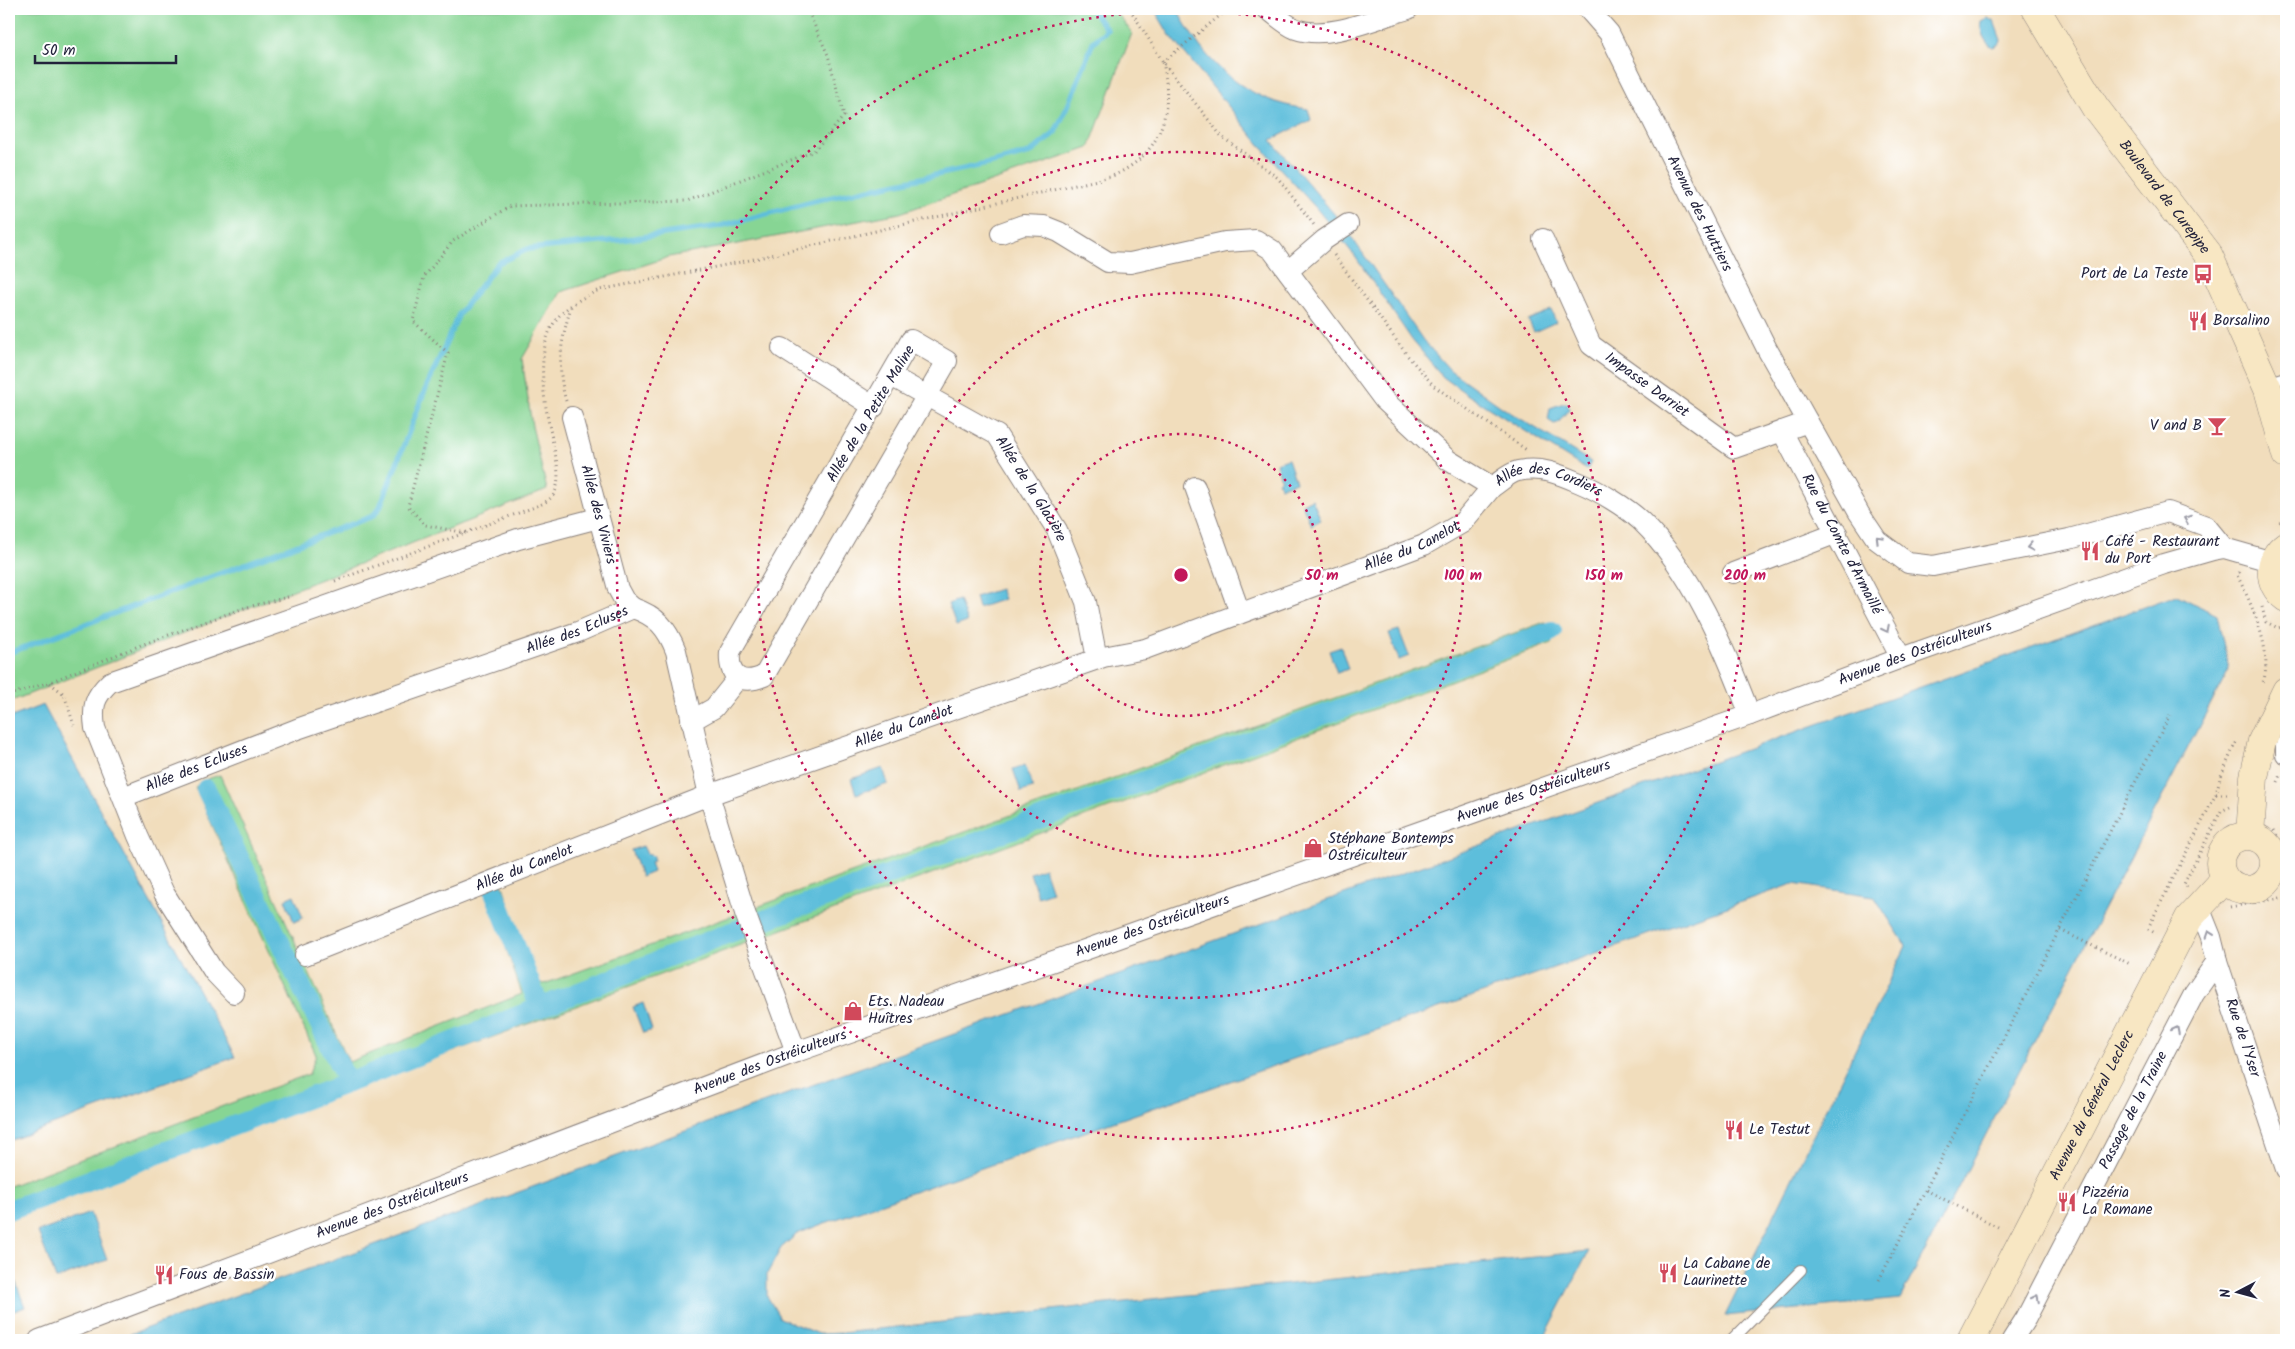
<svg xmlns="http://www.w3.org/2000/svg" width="2295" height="1349" viewBox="0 0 2295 1349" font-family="Kalam,sans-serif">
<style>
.green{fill:#87d594;stroke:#547c68}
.water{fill:#5dbedb;stroke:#40708b}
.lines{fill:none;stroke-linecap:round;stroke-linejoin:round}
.stream{stroke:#5dbedb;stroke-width:5.5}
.canal{stroke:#5dbedb;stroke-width:20}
.service-casing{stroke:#8a807c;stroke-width:12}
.minor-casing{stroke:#8a807c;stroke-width:22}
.secondary-casing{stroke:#8a807c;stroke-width:29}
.path{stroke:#8a807c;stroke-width:3;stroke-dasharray:1 4;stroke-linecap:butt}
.service{stroke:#fff;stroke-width:10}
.minor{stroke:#fff;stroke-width:20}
.secondary{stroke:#f8e7c3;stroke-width:28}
.oneway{stroke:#9c9ca7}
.ring{fill:none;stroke:#c2185b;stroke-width:2.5;stroke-dasharray:2.5 5}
.labels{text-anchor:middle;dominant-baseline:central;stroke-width:5;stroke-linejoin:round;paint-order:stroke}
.street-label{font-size:15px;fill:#22223b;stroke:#fff}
.poi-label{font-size:15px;fill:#22223b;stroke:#fff;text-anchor:start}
.centre{fill:#c2185b;stroke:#fff;stroke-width:2.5}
.ring-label{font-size:15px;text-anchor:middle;font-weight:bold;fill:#c2185b;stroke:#fff;stroke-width:5;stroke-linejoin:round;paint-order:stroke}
</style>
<rect width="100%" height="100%" fill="#fff"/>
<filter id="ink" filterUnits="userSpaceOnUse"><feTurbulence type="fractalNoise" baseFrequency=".02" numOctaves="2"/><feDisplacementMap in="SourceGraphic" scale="10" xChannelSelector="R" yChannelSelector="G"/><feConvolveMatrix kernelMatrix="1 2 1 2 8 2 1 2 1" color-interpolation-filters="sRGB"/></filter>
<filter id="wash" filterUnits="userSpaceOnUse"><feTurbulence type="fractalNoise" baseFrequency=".0096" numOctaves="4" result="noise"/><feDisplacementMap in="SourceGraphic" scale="20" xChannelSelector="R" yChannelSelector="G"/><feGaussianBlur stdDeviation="1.12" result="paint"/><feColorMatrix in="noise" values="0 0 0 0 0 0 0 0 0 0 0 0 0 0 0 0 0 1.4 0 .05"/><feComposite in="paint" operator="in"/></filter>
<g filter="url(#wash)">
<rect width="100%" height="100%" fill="#f1ddbc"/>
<!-- green -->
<g class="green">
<path d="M9,9H1114L1132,33L1089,148L900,213L669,257L561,292L522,359L532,426L547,490L9,702Z"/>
<path d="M1545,622L1552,643L9,1217V1186L309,1074L316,1055L195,787L207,779L220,775L349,1062L522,994L486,890L502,883L535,981L544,984Z"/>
</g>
<!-- water -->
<g class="water">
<path d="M1154,9H1177C1204,63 1246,102 1308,109L1311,120L1271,140L1341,222L1423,340L1450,370L1503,408L1591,462L1587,470L1468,395L1443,377L1412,340L1354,255L1317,209L1275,163L1169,34Z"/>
<path d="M1987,18L1994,21L2001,40L1999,44L1993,47C1985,44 1979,30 1981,21Z"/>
<path d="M1551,310L1556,322L1534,332L1528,320Z"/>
<path d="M1564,403H1567L1569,409L1558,423L1554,424L1548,420L1550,408Z"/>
<path d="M1288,459L1296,482L1281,487L1278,481L1281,479L1276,463Z"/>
<path d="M1312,499L1321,520L1311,525L1302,504Z"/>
<path d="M1000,589L1004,599L978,608L975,597Z"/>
<path d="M2177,595L2217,615L2229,669L1900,1299L1725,1316L1906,946L1874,896L1793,884L822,1224L797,1234L781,1248L767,1274V1296L780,1318L819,1334L842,1333L1589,1251L1543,1340H114L762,1103Z"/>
<path d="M959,600L967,622L956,626L948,604Z"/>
<path d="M1399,630L1409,656L1399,660L1389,633Z"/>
<path d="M1341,647L1348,669L1337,673L1329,651Z"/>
<path d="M43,705L235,1057L9,1141V718Z"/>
<path d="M1025,765L1033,788L1021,792L1013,769Z"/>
<path d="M883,768L888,784L856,794L851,779Z"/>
<path d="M643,846L647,854L653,856V861L650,862L653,872L641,877L631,850Z"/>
<path d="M1044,868L1052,892L1038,897L1030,873Z"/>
<path d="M294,895L303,918L294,922L285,899Z"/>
<path d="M643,1003L652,1030L643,1033L633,1007Z"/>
<path d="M90,1213L107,1260L56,1279L38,1232Z"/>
<path d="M9,1264L25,1307L9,1313Z"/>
</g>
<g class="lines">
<!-- stream -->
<path class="stream" d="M9,653L373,516L380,507L423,395L459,314L498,263L528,249L621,240L720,226L828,198L992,163L1030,153L1054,134L1068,106L1093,42L1107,30L1091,9"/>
<!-- canal -->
<g class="canal">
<path d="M206,789L348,1083"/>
<path d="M493,889L540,1008"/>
<path d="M9,1210L348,1083L729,933L1552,631"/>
</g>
</g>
</g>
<g filter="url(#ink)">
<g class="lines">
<defs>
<g id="service">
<path d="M2267,383L2286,377"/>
<path d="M1732,1340L1801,1270"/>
</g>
<g id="minor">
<path d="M1267,9C1276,15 1286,25 1296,29C1328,41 1376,18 1408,9"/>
<path id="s1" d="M1588,9L1609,33L1767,349L1859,513L1877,540L1908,563L1933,566L2069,539L2168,512L2206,526L2224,548"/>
<path id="s2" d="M1001,233L1023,225L1044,226L1059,232L1108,262L1130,263L1225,242L1256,240L1272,250L1384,400L1448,460L1492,487C1500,482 1509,473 1518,471C1541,466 1559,474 1580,483C1599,491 1626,507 1641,521C1692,570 1725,649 1750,715"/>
<path id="s3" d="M1543,239L1591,345L1734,448L1808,422"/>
<path d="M1288,271L1324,240L1348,224"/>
<path d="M911,340L947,361L764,676C742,685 728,678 730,652Z"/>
<path d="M782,348L874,407"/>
<path id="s4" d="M891,376L997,435L1057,530L1086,602L1097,659"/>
<path id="s5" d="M572,417L618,589L624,600L633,608"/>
<path id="s6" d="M1782,431L1901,658"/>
<path d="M1195,487L1240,613"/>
<path d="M1733,573L1837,533"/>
<path d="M691,721L714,708L738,678"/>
<path d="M2286,745V754"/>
<path id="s7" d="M123,797L297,729L578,632L633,608C657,616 667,628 676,651L709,795L745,913L796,1052"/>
<path id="s8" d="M2199,907L2211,937L2217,961L2286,1169"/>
<path id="s9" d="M305,955L709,795L1103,657L1145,649L1424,545L1462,523L1492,487"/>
<path d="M234,993L214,972L164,893L138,836L95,728C92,706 94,697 110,682L518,539L598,518"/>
<path id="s10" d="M39,1340L796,1052L1750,715L1901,658L2164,564L2213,550L2224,548L2273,562"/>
<path id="s11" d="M2012,1340L2026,1318L2194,994L2217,961"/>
</g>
<g id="secondary">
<path id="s12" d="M2036,9L2095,107L2209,256L2268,389L2286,455"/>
<path d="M2286,545C2268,558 2266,584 2286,598"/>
<path d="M2250,835L2254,777L2262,741L2286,691"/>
<circle cx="2247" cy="863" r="27"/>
<path id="s13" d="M1971,1340L2189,918L2225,879"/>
</g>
</defs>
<!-- service casing -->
<use href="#service" class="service-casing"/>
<!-- minor casing -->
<use href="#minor" class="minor-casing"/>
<!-- secondary casing -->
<use href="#secondary" class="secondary-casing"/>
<!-- path -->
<g class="path">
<path d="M1130,9L1163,62L1222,137L1278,178L1314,225"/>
<path d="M1163,62L1228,9"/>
<path d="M1334,255L1407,355L1434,386L1528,451"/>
<path d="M566,401C556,367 561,340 571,307"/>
<path d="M2280,523L2282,520H2286"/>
<path d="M466,533L425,525L408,506L448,353L413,321L424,277L453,241L510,206L687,201L814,151L844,116L828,55L807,9"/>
<path d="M2239,572L2237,575C2251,603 2274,652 2263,682"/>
<path d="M335,581L532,508C539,505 549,502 554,494C561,481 557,462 554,448C546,410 529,343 563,312C574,302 586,296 599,290L741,262L1110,177C1161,156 1174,114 1163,62"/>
<path d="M2262,607L2266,622L2278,628L2286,626"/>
<path d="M50,683L64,694L74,725"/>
<path d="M9,695L50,682L141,645L244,608L296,595"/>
<path d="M2278,782L2281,775L2286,774"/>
<path d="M2216,794H2231"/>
<path d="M2274,830L2286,852"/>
<path d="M2187,887L2184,884L2221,811L2230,807"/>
<path d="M2230,907L2286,897"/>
<path d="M2150,924L2216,794L2220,778L2237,740"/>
<path d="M2148,929L2155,933"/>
<path d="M2060,930L2130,964"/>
<path d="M1926,1190L1998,1227"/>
<path d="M1879,1280L2170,715"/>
</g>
<!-- service -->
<use href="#service" class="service"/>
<!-- minor -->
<use href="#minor" class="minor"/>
<!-- secondary -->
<use href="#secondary" class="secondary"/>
</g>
<!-- one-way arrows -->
<defs><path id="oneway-chevron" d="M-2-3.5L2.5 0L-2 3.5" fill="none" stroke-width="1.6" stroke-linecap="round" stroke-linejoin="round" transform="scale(1.25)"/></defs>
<g class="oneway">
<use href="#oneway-chevron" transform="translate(2187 519) rotate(-159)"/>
<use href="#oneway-chevron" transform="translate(1879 539) rotate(-135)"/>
<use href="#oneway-chevron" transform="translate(2030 547) rotate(169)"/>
<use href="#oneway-chevron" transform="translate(1886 629) rotate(63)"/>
<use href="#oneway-chevron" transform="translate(2209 934) rotate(-109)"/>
<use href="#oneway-chevron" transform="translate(2176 1030) rotate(-63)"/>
<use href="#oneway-chevron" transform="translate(2036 1298) rotate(-63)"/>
</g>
</g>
<!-- distance rings -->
<g class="ring">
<circle cx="1181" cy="575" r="141"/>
<circle cx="1181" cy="575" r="282"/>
<circle cx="1181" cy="575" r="423"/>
<circle cx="1181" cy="575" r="564"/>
</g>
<!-- icons -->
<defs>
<symbol id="bus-bare" viewBox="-9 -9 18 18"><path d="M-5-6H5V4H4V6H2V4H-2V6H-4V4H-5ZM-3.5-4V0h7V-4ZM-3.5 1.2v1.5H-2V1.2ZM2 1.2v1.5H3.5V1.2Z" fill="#d1495b" stroke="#fff" stroke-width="2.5" paint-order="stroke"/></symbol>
<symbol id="restaurant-bare" viewBox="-9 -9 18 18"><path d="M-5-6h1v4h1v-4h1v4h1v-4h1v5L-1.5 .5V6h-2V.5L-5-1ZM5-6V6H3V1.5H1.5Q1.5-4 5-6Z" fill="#d1495b" stroke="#fff" stroke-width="2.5" paint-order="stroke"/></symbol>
<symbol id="bar-bare" viewBox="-9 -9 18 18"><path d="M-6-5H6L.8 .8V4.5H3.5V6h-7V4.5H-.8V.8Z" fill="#d1495b" stroke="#fff" stroke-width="2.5" paint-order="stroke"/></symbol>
<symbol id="shop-bare" viewBox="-9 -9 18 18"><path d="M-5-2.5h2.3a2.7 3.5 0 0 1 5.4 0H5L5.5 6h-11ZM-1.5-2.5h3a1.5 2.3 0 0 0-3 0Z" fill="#d1495b" stroke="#fff" stroke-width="2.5" paint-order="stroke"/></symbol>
</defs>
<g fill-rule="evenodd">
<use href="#bus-bare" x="2189" y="260" width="28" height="28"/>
<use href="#restaurant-bare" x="2184" y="307" width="28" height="28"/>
<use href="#bar-bare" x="2203" y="412" width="28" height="28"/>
<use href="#restaurant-bare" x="2076" y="537" width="28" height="28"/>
<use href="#shop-bare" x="1299" y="834" width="28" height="28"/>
<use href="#shop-bare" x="839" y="997" width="28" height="28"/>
<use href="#restaurant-bare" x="1720" y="1116" width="28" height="28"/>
<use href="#restaurant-bare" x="2053" y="1188" width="28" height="28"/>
<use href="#restaurant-bare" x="1654" y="1259" width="28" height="28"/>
<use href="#restaurant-bare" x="150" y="1261" width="28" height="28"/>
</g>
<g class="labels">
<!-- street labels -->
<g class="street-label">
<text stroke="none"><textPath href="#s12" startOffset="228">Boulevard de Curepipe</textPath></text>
<text stroke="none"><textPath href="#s1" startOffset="234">Avenue des Huttiers</textPath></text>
<text stroke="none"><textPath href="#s3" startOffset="185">Impasse Darriet</textPath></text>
<text transform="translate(871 414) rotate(-59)">Allée de la Petite Maline</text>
<text stroke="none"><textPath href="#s4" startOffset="185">Allée de la Glacière</textPath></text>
<text stroke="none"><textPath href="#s2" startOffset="676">Allée des Cordiers</textPath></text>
<text stroke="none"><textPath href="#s5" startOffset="101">Allée des Viviers</textPath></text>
<text stroke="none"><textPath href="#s6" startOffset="128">Rue du Comte d'Armaillé</textPath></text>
<text stroke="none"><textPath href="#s9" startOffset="1181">Allée du Canelot</textPath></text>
<text stroke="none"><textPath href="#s7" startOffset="484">Allée des Ecluses</textPath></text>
<text stroke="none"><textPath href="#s10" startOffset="1998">Avenue des Ostréiculteurs</textPath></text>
<text stroke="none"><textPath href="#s9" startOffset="641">Allée du Canelot</textPath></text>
<text stroke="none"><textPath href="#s7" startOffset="79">Allée des Ecluses</textPath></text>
<text stroke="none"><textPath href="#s10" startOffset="1592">Avenue des Ostréiculteurs</textPath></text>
<text stroke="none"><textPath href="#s9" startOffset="236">Allée du Canelot</textPath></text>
<text stroke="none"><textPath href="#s10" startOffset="1188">Avenue des Ostréiculteurs</textPath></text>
<text stroke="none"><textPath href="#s8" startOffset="138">Rue de l'Yser</textPath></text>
<text stroke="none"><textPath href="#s10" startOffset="782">Avenue des Ostréiculteurs</textPath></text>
<text stroke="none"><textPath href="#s13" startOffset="264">Avenue du Général Leclerc</textPath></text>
<text stroke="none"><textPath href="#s11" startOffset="260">Passage de la Traine</textPath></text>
<text stroke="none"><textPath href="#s10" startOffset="378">Avenue des Ostréiculteurs</textPath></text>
</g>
<!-- poi labels -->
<g class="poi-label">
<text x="2188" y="274" text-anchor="end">Port de La Teste</text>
<text x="2213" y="321">Borsalino</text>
<text x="2202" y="426" text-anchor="end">V and B</text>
<text x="2105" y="542">Café - Restaurant<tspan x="2105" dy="17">du Port</tspan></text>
<text x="1328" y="839">Stéphane Bontemps<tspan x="1328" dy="17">Ostréiculteur</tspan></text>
<text x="868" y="1002">Ets. Nadeau<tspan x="868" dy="17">Huîtres</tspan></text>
<text x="1749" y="1130">Le Testut</text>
<text x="2082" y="1193">Pizzéria<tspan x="2082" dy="17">La Romane</tspan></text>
<text x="1683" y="1264">La Cabane de<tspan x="1683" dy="17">Laurinette</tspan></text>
<text x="179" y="1275">Fous de Bassin</text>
</g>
</g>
<circle cx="1181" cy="575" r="8" class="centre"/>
<g class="ring-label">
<text x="1322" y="580">50 m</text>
<text x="1463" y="580">100 m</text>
<text x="1604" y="580">150 m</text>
<text x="1745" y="580">200 m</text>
</g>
<!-- margin -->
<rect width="2295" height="1349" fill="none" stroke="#fff" stroke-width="30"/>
<!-- north arrow -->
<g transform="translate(2238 1292) rotate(264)" stroke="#ffffff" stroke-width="4" paint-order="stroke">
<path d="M0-4L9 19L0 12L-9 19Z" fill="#22223b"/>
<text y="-8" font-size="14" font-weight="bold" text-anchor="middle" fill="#22223b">N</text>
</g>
<!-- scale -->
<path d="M35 55v8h141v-8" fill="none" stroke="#22223b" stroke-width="2.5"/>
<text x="42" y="55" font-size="15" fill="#22223b" stroke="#ffffff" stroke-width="4" paint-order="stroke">50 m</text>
</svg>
